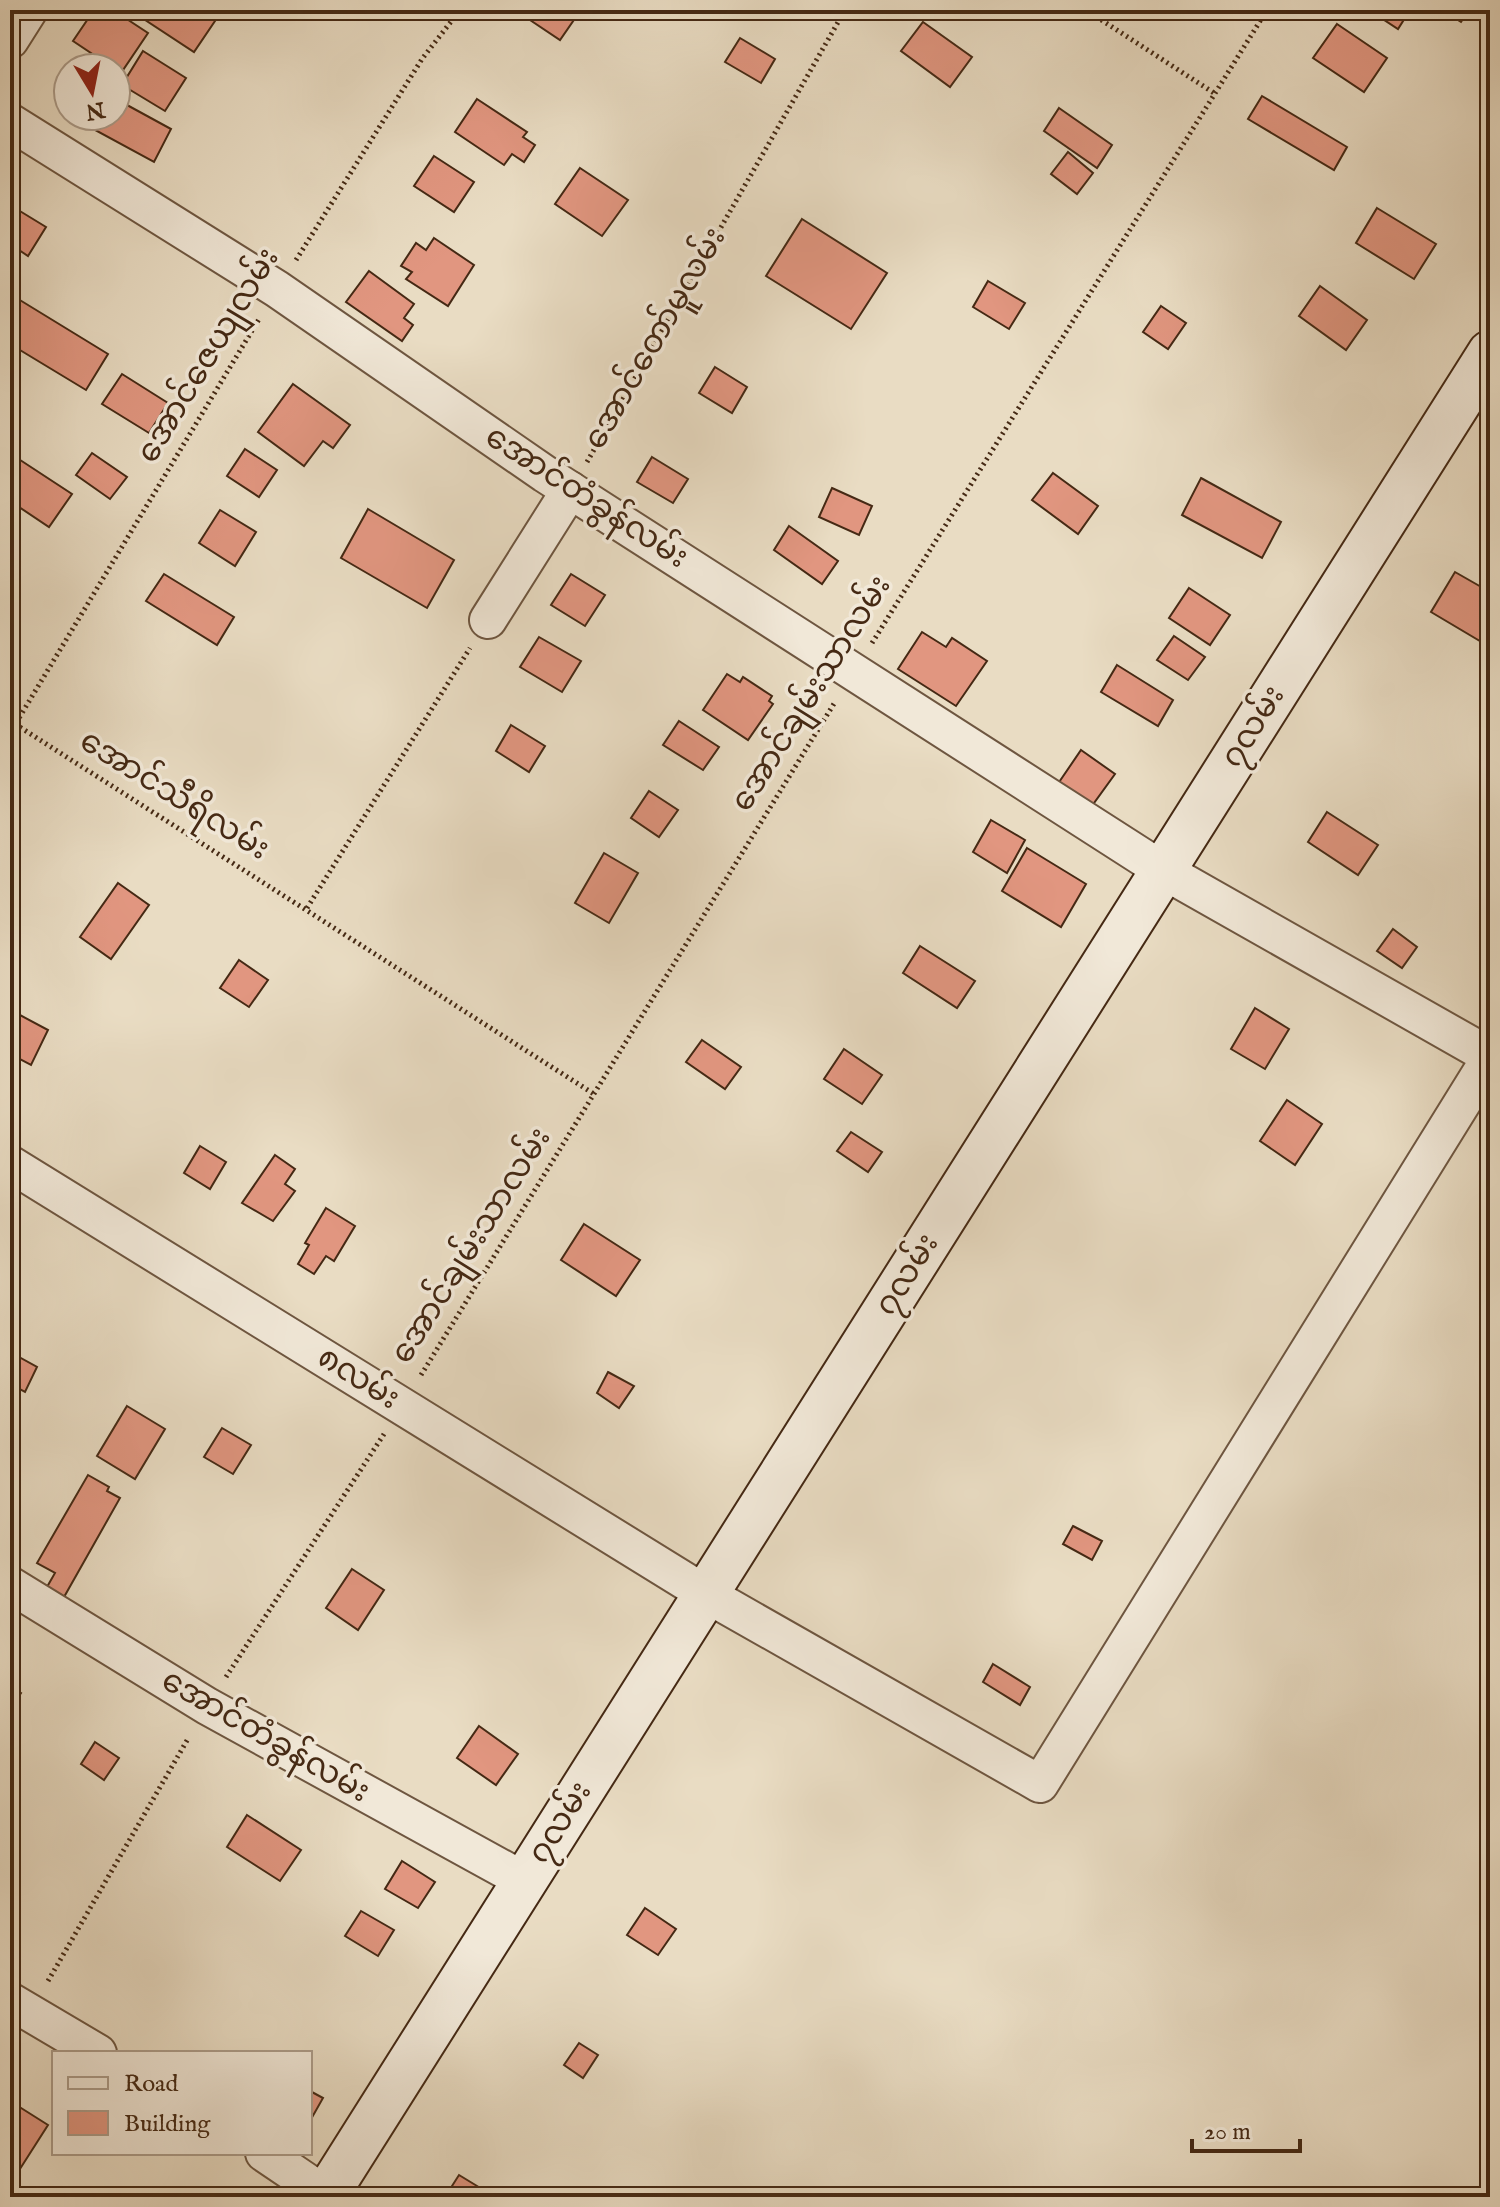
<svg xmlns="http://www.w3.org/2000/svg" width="1500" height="2207" viewBox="0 0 1500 2207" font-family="'IM FELL English','Noto Sans Myanmar',serif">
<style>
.building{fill:#e19680;stroke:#452914;stroke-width:2}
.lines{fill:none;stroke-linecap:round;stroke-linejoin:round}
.street-casing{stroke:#6e5640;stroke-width:40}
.secondary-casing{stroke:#452914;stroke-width:48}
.path{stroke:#452914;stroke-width:5;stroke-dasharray:2 4;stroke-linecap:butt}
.street{stroke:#f1e8d8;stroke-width:36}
.secondary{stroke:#f1e8d8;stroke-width:44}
.labels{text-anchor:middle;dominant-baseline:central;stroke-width:7;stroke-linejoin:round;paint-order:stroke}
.street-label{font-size:32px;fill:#452914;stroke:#f1e8d8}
</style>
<rect width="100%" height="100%" fill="#e9dcc3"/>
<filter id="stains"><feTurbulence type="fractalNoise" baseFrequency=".0025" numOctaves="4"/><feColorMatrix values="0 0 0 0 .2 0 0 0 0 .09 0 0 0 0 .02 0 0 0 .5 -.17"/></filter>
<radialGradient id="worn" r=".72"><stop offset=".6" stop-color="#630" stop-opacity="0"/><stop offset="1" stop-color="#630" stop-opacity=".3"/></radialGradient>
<!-- building -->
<g class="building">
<path d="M94,10H113L148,33L121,73L73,41Z"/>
<path d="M130,10H205L217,18L194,52Z"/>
<path d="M532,10H572L578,14L560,40L527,18Z"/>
<path d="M1369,10H1410L1398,29Z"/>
<path d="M1442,10H1469L1461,22Z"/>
<path d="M923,22L972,57L950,87L901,51Z"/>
<path d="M1337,24L1387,58L1364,92L1313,58Z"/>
<path d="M740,38L775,59L761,83L725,62Z"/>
<path d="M143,51L186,78L165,111L122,85Z"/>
<path d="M1262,96L1347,147L1334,170L1248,119Z"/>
<path d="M116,99L171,129L154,162L73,118L116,116Z"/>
<path d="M477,99L527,132L523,137L535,145L524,162L512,154L504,165L455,132Z"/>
<path d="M1059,108L1112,145L1097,168L1044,131Z"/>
<path d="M1068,152L1093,173L1077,194L1051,174Z"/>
<path d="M434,156L474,182L454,212L414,186Z"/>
<path d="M580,168L628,200L602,236L555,204Z"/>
<path d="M10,205L46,227L28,256L10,244Z"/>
<path d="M1377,208L1436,244L1414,279L1356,243Z"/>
<path d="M802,219L887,273L851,329L766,276Z"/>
<path d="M434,238L474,265L448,306L406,279L412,272L401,266L416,243L426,250Z"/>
<path d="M369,271L414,304L404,318L413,325L402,341L346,302Z"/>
<path d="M988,281L1025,303L1009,329L973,307Z"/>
<path d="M1320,286L1367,320L1346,350L1299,316Z"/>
<path d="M10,294L108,354L86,390L10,344Z"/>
<path d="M1161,306L1186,323L1168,349L1143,332Z"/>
<path d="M715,367L747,387L732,413L699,393Z"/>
<path d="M122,374L168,403L149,433L102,404Z"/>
<path d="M293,384L350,425L333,448L323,441L304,466L258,432Z"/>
<path d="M245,449L277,470L259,497L227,476Z"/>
<path d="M92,453L127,477L110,499L76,475Z"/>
<path d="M11,454L72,494L49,527L10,501Z"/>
<path d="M652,457L688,479L673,503L637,482Z"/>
<path d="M1053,473L1098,506L1078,534L1032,500Z"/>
<path d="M1201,478L1281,522L1262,558L1182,515Z"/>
<path d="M832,488L872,506L859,535L819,517Z"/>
<path d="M368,509L454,560L427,608L341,558Z"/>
<path d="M220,510L256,532L235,566L199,543Z"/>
<path d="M789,526L838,561L822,584L774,550Z"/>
<path d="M1455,572L1490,592V647L1431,612Z"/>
<path d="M164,574L234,617L217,645L146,601Z"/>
<path d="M571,574L605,595L585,626L551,605Z"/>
<path d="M1189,588L1230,615L1210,645L1169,618Z"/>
<path d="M922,632L946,647L952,638L987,661L956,706L898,669Z"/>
<path d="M1174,636L1205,657L1188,680L1157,660Z"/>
<path d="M539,637L581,661L562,692L520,667Z"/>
<path d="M1117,665L1173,700L1158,726L1101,692Z"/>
<path d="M727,674L740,682L743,677L772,696L769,701L773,704L748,740L703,710Z"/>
<path d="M679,721L719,747L703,770L663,745Z"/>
<path d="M511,725L545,746L529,772L496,751Z"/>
<path d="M1081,750L1115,774L1086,814L1053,791Z"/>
<path d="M649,791L678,810L659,837L631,818Z"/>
<path d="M1327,812L1378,845L1358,875L1308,842Z"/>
<path d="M991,820L1025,840L1007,873L973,852Z"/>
<path d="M1027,848L1086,884L1061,927L1002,891Z"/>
<path d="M604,853L638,873L609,923L575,903Z"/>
<path d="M118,883L149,905L111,959L80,937Z"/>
<path d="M1393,929L1417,947L1402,968L1377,951Z"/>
<path d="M920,946L975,981L957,1008L903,973Z"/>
<path d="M239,960L268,980L249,1007L220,988Z"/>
<path d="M1255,1008L1289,1029L1265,1069L1231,1049Z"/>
<path d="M18,1014L48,1030L31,1065L10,1054V1030Z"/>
<path d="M702,1040L741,1067L725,1089L686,1062Z"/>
<path d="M844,1049L882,1075L862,1104L824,1079Z"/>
<path d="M1287,1100L1322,1124L1295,1165L1260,1141Z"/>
<path d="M851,1132L882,1152L868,1172L837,1151Z"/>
<path d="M200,1146L226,1162L210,1189L184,1173Z"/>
<path d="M275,1155L295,1169L285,1184L295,1191L273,1221L242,1203Z"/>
<path d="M326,1208L355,1226L334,1261L326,1256L314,1274L298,1264L309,1245L305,1243Z"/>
<path d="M584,1224L640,1260L616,1296L561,1260Z"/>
<path d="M10,1352L37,1367L25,1392L10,1384Z"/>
<path d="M608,1372L634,1386L619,1408L597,1393Z"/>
<path d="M127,1406L165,1429L135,1479L97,1456Z"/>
<path d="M222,1428L251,1445L233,1474L204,1457Z"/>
<path d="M88,1475L109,1487L107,1491L120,1498L64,1597L47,1587L55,1573L37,1563Z"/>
<path d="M1073,1526L1102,1541L1092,1560L1063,1544Z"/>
<path d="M352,1569L384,1590L358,1630L326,1608Z"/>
<path d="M993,1664L1030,1687L1020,1705L983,1682Z"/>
<path d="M10,1686L21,1693L10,1710Z"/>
<path d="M479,1726L518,1754L496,1785L457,1758Z"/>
<path d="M95,1742L119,1758L104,1780L81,1764Z"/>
<path d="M247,1815L301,1850L280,1881L227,1847Z"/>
<path d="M402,1861L435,1882L418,1908L385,1889Z"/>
<path d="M645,1908L676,1929L658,1955L627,1935Z"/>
<path d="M361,1911L394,1930L378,1956L345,1936Z"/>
<path d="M579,2043L598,2055L583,2078L564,2065Z"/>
<path d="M310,2091L323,2098L310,2121Z"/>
<path d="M10,2101L48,2125L11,2183L10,2182Z"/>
<path d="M459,2175L495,2197H445Z"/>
</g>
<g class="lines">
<defs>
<g id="street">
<path d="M10,40L29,10"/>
<path d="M10,122L277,289L545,474L1164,871L1490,1056"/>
<path d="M488,620L570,490"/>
<path d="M10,1164L706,1594L1040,1784L1490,1058"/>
<path d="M10,1585L207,1706L525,1881"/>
<path d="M10,2001L98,2053"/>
<path d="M264,2153L326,2195"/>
</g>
<path id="secondary" d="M325,2197L1490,353"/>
</defs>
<!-- street casing -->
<use href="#street" class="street-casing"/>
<!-- secondary casing -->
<use href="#secondary" class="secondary-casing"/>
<!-- path -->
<g class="path">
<path d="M1086,10L1214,93"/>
<path d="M296,260L422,59L460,10"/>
<path d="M587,462L845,10"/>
<path d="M872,643L1267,10"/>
<path d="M15,724L594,1094"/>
<path d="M10,733L259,319"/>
<path d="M307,908L470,648"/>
<path d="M421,1375L835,702"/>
<path d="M226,1677L384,1434"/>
<path d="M48,1981L189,1737"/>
</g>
<!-- street -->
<use href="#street" class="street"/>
<!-- secondary -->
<use href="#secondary" class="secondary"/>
</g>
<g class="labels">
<!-- street labels -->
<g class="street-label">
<text transform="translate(656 339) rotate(-60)">အောင်တော်မူလမ်း</text>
<text transform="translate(209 356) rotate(-59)">အောင်ဇေယျလမ်း</text>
<text transform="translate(586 498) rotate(33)">အောင်တံခွန်လမ်း</text>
<text transform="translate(812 694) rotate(-58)">အောင်ချမ်းသာလမ်း</text>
<text transform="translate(1254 727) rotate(-58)">၇လမ်း</text>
<text transform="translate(174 796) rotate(32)">အောင်သီရိလမ်း</text>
<text transform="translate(472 1246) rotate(-58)">အောင်ချမ်းသာလမ်း</text>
<text transform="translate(908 1275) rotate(-58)">၇လမ်း</text>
<text transform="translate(358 1379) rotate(32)">၈လမ်း</text>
<text transform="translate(265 1737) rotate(30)">အောင်တံခွန်လမ်း</text>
<text transform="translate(561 1823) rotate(-58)">၇လမ်း</text>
</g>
</g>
<!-- margin -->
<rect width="1500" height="2207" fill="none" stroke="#e9dcc3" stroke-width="40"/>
<rect x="12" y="12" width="1476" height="2183" fill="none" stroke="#452914" stroke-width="4"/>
<rect x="20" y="20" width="1460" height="2167" fill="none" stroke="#452914" stroke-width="2"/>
<!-- legend -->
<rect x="52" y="2051" width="260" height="104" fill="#f1e8d8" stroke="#ac9c8a" stroke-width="2"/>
<rect x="68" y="2077" width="40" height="12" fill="#f1e8d8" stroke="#ac9c8a" stroke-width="2"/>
<text x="124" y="2091" font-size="24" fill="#452914">Road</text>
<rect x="68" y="2111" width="40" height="24" fill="#e19680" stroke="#ac9c8a" stroke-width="2"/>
<text x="124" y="2131" font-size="24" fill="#452914">Building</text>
<!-- north arrow -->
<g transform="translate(92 92) rotate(170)"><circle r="38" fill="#f1e8d8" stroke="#ac9c8a" stroke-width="2"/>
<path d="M0-6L14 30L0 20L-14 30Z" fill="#8f2418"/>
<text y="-12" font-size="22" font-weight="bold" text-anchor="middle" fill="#452914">N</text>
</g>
<!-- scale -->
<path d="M1192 2139v12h108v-12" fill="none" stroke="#452914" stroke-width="4"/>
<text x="1204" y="2139" font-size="24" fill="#452914" stroke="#f1e8d8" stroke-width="6" paint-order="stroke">20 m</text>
<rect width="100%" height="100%" filter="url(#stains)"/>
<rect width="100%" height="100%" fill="url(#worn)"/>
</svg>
